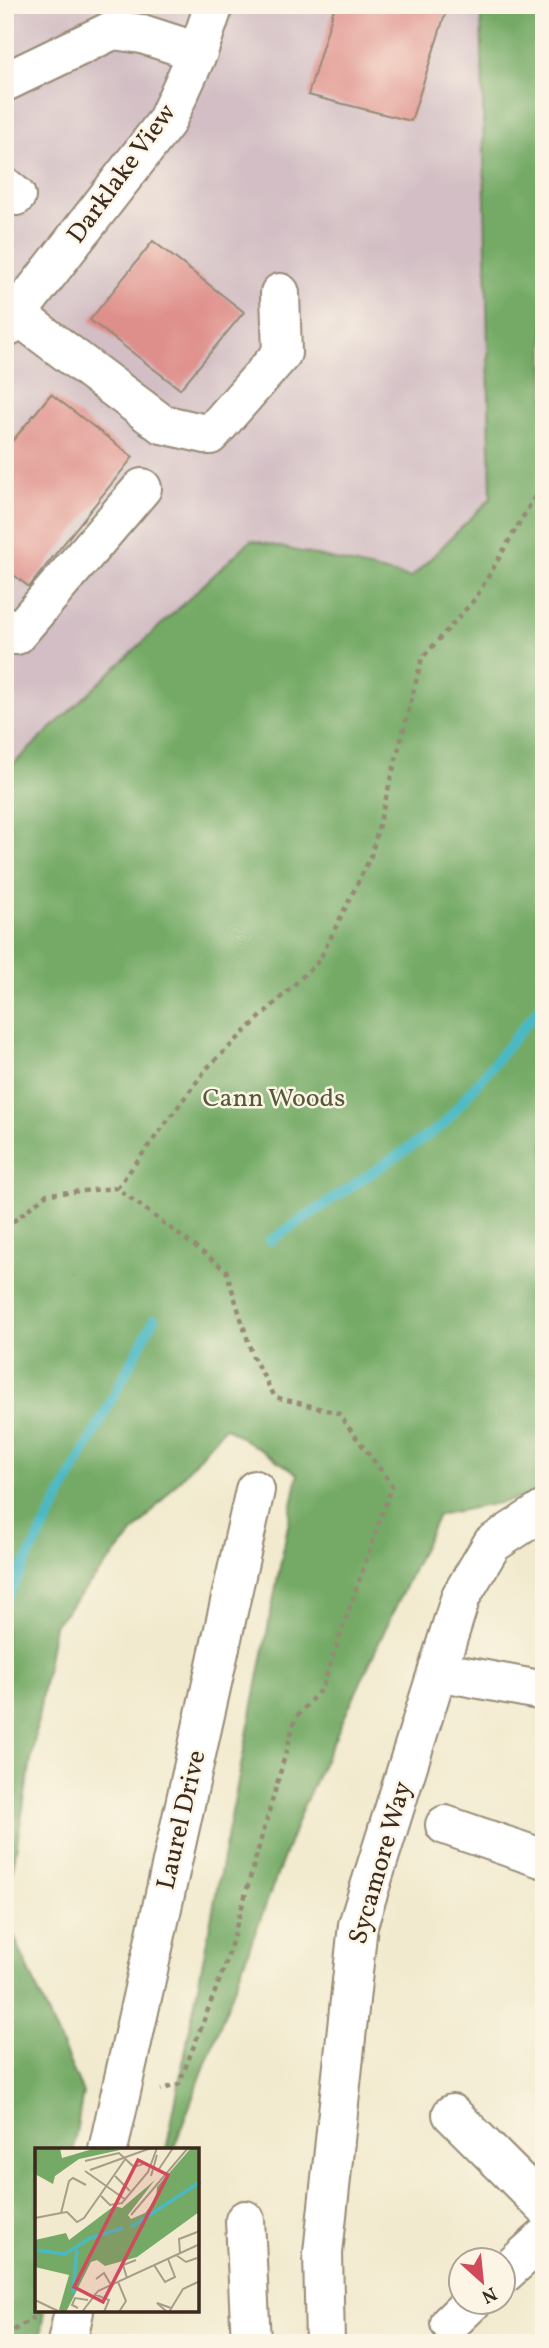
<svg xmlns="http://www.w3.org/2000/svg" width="549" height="2348" viewBox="0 0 549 2348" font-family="Vollkorn,serif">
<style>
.industrial{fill:#d2bec4}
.forest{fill:#74aa66;stroke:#586a42;stroke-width:2}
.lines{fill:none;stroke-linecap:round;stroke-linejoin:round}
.stream{stroke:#4bb9c4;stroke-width:10}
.building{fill:#df8f8b}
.minor-casing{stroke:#968a76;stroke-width:42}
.path{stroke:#968a76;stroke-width:4.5;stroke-dasharray:5 5;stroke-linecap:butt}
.minor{stroke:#fff;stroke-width:38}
.labels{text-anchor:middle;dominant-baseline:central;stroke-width:5;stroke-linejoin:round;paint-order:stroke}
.street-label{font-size:26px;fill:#3b2a1e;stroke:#fcf5e5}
.park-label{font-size:26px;fill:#555838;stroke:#fcf5e5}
.inset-river{fill:none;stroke:#4bb9c4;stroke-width:3.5}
.inset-road{fill:none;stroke:#a89d88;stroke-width:2}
.view{fill:#d1495b;fill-opacity:0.15;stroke:#d1495b;stroke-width:3.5}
.inset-edge{fill:none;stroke:#3b2a1e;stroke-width:3.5}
</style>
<rect width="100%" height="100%" fill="#fcf5e5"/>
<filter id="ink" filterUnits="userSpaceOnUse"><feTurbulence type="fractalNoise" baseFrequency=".0143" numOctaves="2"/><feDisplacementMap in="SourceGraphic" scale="14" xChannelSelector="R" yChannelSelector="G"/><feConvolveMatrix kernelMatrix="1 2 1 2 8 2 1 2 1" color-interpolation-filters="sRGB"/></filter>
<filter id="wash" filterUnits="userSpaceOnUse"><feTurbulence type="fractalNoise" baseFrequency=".00686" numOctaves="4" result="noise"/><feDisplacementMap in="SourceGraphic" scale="28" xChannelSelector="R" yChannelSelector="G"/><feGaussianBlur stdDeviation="1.57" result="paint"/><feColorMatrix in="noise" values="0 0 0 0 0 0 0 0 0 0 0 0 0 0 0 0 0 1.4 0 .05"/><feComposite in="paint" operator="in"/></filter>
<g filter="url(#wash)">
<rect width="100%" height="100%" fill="#f1eace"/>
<!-- industrial -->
<path class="industrial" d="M5,5H481L491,498L411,578L251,541L5,772Z"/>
<!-- forest -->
<g class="forest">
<path d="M481,5H544V1494L438,1515L302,1809L173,2150H166L298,1474L225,1427L54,1625L5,1914V772L251,540L411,578L491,498Z"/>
<path d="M5,1916L83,2093L73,2150H37V2311H45L40,2343H5Z"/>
</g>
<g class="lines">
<!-- stream -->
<g class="stream">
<path d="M270,1241L443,1125L544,1002"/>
<path d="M5,1602L154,1319"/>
</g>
</g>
<g id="blocks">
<!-- building -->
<g class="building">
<path d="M335,5H448L411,121L308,95Z"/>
<path d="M153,241L244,312L180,389L90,320Z"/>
<path d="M51,394L133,457L29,587L5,568V450Z"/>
</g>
</g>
</g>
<g filter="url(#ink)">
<use href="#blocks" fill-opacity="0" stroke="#968a76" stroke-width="2"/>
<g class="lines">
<defs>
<g id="minor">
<path d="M5,82L113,30L142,34L198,52"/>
<path d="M5,187L16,196"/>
<path d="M17,315L162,424L210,435L282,353L280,293"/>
<path d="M5,329L166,122L198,52L214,5"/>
<path d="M5,626L16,635L142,488"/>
<path d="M438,1671L544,1691"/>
<path d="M445,1825L544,1859"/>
<path d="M452,2114L544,2206"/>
<path d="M108,2150L255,1490"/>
<path d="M245,2220L251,2343"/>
<path d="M504,2274L544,2238"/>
<path d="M450,2323L472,2302"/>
<path d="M67,2343L74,2311"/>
<path d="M325,2343L323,2253L358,1925L461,1596L492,1544L544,1510"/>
</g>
</defs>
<!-- minor casing -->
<use href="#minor" class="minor-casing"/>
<!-- path -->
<g class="path">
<path d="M117,1188L207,1068L319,961L371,856L422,658L475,599L541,486L544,474"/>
<path d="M5,1228L47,1194L117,1188L226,1270L253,1357L275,1397L338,1413L392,1485L322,1688L296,1717L225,1966L179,2084L161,2090"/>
<path d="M5,2336L34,2317"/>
</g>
<!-- minor -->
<use href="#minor" class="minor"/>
</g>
</g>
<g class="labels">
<!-- street labels -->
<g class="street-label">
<text transform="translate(122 174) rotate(-54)">Darklake View</text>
<text transform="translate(182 1820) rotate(-77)">Laurel Drive</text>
<text transform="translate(381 1863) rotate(-74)">Sycamore Way</text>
</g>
<!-- park labels -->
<g class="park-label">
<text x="274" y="1099">Cann Woods</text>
</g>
</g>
<!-- overview -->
<g transform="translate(35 2148)">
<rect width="164" height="164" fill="#f1eace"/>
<path d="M0,0H25L27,10L61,0L85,2L44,11L20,28L18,36L0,26ZM156,0H164V64L102,109L70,118L62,112L56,114L31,164L24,162L34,127L0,119V92L31,85L34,92L79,58L87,60L120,32L93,67L96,71L110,65L121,51L122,39Z" fill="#74aa66"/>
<path class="inset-river" d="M96,79L165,34M0,102L30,106L55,90L88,80M38,145L42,102"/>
<path class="inset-road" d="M50,13L84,5L99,19L108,16M124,21L138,0M55,22L116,0M50,23L91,52M80,28L95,43M116,28L122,7M66,48L75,57L87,55L113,24L122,0M26,65L32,64L42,74L49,70L91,10M26,65L34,33L38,30L51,37M96,67L153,0M0,70L26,65M145,105L144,91L165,83M141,107L151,114L162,110M119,117L130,134L140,129L133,111M92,130L88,117L101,112M61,131L69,125L76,137M83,134L91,153L84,164M59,146L74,152L69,164M0,152L25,164M43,160L37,157L40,150L53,152M47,164L63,143L165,96M132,164L122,155L136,160M134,164L148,141L165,133"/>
<path class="view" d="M103,12L133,27L68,154L39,139Z"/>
<rect width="164" height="164" class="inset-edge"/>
</g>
<!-- margin -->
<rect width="549" height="2348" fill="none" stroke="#fcf5e5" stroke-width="28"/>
<!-- north arrow -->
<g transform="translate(482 2281) rotate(153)"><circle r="33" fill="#fcf5e5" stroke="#afa495" stroke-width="2"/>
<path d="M0-5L12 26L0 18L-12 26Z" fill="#d1495b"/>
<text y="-10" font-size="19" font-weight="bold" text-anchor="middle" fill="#3b2a1e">N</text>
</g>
</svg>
